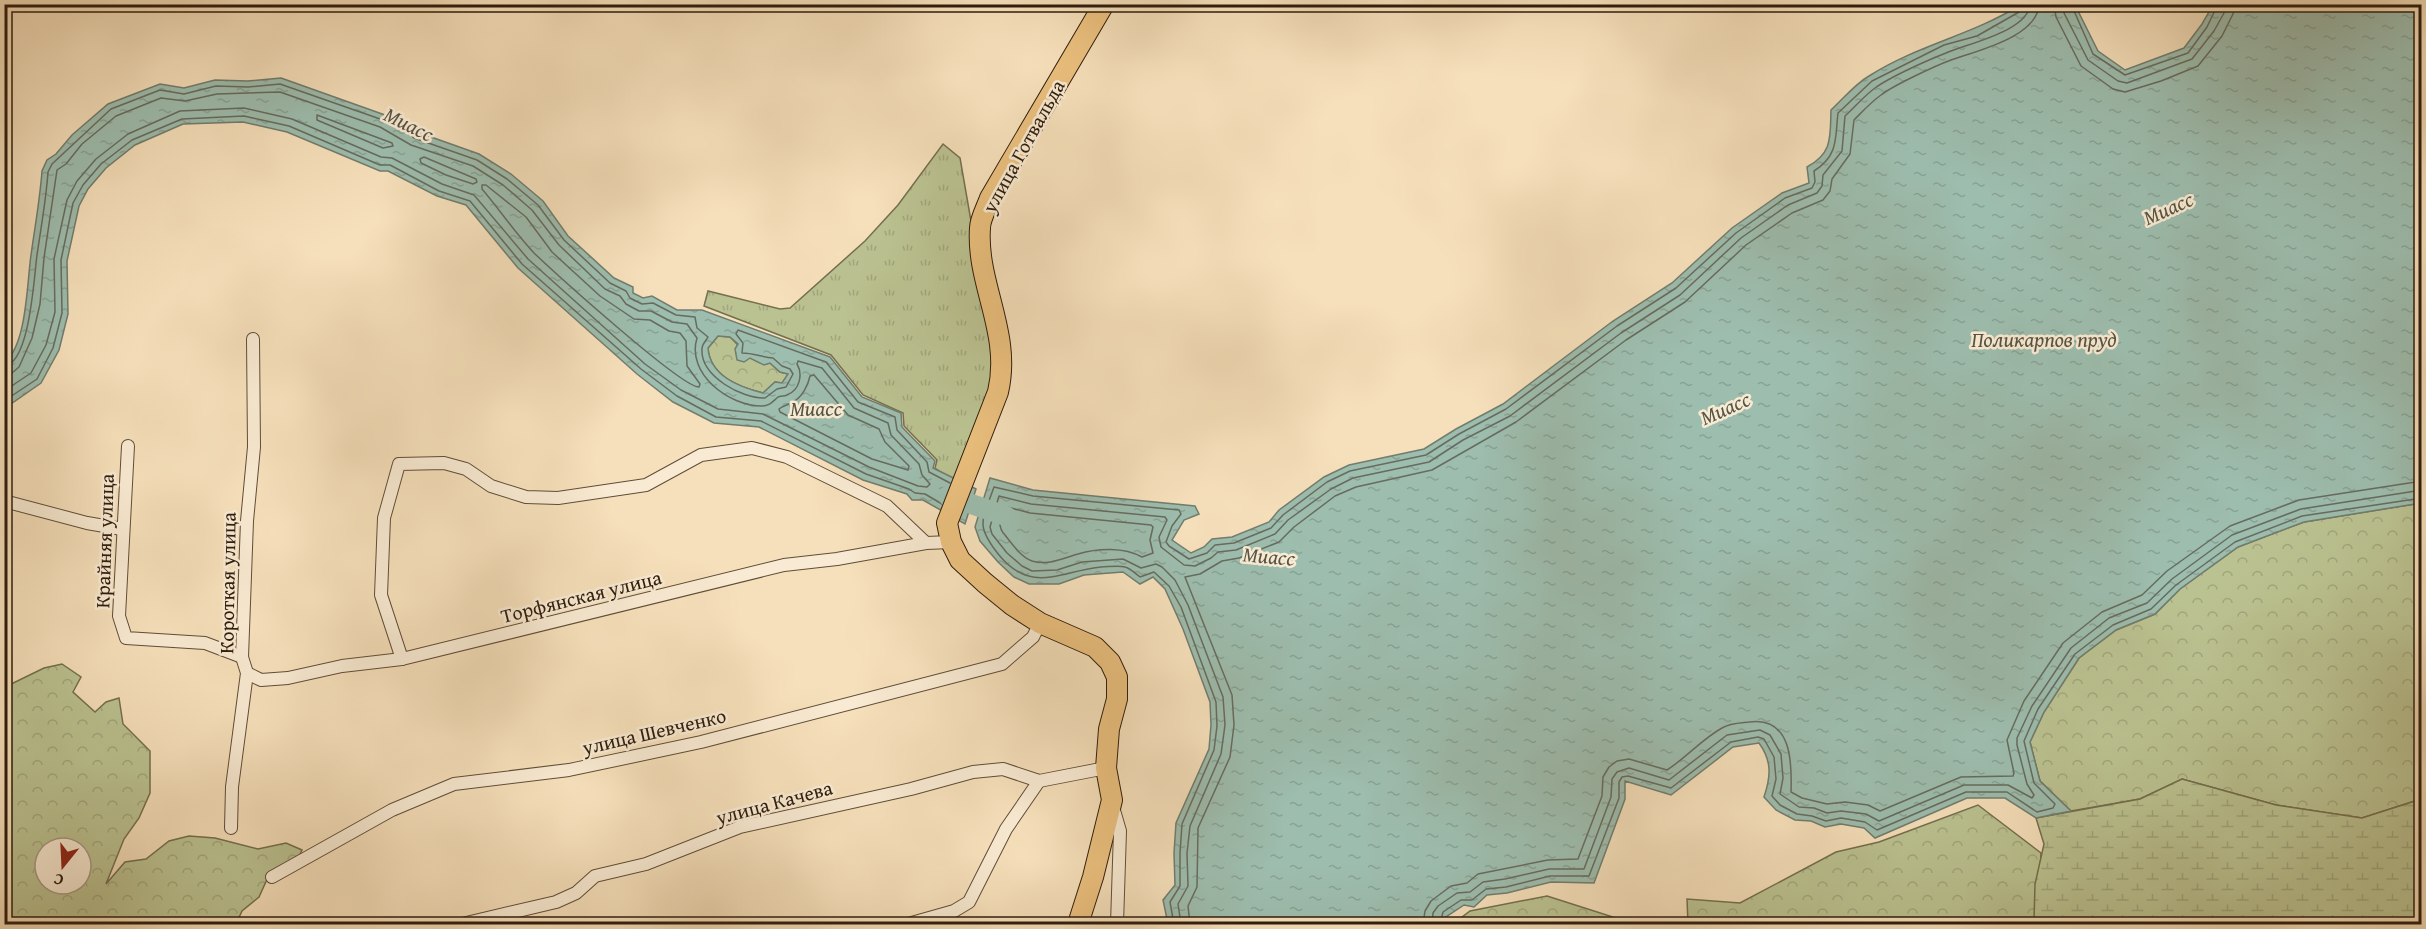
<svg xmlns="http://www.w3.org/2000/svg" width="2426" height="929" viewBox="0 0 2426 929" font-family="'Gentium Book Plus',serif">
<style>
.grass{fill:url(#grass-tufts);stroke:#746f4f;stroke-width:1.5}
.forest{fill:url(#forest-crowns);stroke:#746f4f;stroke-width:1.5;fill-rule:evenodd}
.wetland{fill:url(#wetland-marsh);stroke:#746f4f;stroke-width:1.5}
.water{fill:url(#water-ripples);stroke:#717d6e;stroke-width:1.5;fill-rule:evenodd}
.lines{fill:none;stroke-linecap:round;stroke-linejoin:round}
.shore{stroke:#666c5e;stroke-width:1.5}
.river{stroke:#9dbdae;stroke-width:20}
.minor-casing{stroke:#604d38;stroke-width:14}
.primary-casing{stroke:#2e1c0d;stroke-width:22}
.minor{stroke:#f9ebd3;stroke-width:12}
.primary{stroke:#ebc07e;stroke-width:20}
.labels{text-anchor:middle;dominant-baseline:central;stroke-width:5;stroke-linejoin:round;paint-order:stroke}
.street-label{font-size:20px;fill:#2e1c0d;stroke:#f9ebd3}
.water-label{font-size:21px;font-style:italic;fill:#555445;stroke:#f9ebd3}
</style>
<defs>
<pattern id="grass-tufts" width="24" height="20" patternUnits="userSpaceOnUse" patternTransform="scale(1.5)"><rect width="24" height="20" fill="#bbc291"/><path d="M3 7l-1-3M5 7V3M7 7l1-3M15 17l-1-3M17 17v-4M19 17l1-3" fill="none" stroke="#a1a67c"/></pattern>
<pattern id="forest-crowns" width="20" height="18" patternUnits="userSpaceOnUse" patternTransform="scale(1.5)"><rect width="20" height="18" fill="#bbc291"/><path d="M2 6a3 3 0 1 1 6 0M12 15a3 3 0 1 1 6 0" fill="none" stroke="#a1a67c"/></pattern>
<pattern id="wetland-marsh" width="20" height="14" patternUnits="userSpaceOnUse" patternTransform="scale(1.5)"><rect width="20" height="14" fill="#bbc291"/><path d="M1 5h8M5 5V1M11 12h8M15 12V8" fill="none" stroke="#a1a67c"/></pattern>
<pattern id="water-ripples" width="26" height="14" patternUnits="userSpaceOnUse" patternTransform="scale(1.5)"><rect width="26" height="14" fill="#9dbdae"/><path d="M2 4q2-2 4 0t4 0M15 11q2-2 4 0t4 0" fill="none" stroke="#88a294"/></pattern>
</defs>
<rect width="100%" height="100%" fill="#f6e0bb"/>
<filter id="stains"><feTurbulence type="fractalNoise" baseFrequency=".00333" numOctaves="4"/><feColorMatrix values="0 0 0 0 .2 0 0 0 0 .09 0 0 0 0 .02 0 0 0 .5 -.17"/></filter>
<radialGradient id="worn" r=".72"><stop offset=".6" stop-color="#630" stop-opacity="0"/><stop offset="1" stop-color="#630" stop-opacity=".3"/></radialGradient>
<!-- grass -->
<path class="grass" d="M943,144L960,158L997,370L955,482L935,468L937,460L904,426L903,413L863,395L831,355L704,306L708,291L780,309L790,308L865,241L898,205Z"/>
<!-- forest -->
<g class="forest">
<path d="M718,336L730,337C741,347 753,367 770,363L780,372L789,374L782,383L775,382L763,393C739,387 710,376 708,348Z"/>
<path d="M2421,503L2422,796L2418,800L2362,818L2276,805L2182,779L2140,799L2071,811L2040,781L2030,742L2044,712L2079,658L2116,630L2155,614L2180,589L2238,547L2304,522Z"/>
<path d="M62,664L81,677L73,692L95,712L106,702L119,698L123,724L150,751V793L139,818L124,839L106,884L125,862L146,859L169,841L189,836L215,838L258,849L286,843L302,850L297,861L269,875L259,897L242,911L236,924H5V687L44,668ZM45,848H81V884H45Z"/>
<path d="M1978,805L2041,853L2038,924H1688L1687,899L1740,903L1836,852L1879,842Z"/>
<path d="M1547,896L1613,917V924H1453L1470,911Z"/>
</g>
<!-- wetland -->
<path class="wetland" d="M2182,779L2276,805L2362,818L2418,800L2421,796V924H2037L2034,920L2035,884L2044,844L2036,818L2140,799Z"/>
<!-- water -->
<g class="water">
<path d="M2020,5H2075L2098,51L2125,70L2184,48L2202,24L2213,5H2421V503L2304,522L2238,547L2180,589L2155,614L2116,630L2079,658L2044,712L2030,742L2040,781L2071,811L2036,818L2005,798H1967L1875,838L1864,828L1841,824L1825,827L1811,821L1795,820L1776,810L1764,797C1771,776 1772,761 1759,743L1733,747L1671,795L1625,781V799L1594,883L1551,882L1507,893L1487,895L1474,907L1464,905L1446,917V924H1168L1163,900L1175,885L1174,853L1176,823L1209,749L1211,725L1210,702L1183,629L1165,589L1153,577L1140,584L1123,572L1084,575L1059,584H1029L1014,577L998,562L980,541L975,527L990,478L1033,490L1195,506L1199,514L1184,520L1172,540L1191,553L1204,547L1212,539L1232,537L1269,522L1279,510L1324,477L1349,465L1424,449L1456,429L1503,404L1613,321L1672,283L1732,228L1782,193L1809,183L1807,167C1833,153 1830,137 1831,110C1843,99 1855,84 1869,76C1917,45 1973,35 2020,5Z"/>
<path d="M281,78L385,115L406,124L417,132L479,154L511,174L543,201L568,236L614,278L633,287V293L643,298L652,296L677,310H702L830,357L862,397L901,413L902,427L935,461L933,468L976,489L965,524L923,500H912L907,494L863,480L759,427L714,423L673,402L637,374L518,268L466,205L437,196L388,171H380L287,132L243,122L183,124L135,145L106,168L88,189L79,206L67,261L68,314L59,350L41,383L5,408V362C27,344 27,282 31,255C35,226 40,199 42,171L47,160L56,154L72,135L108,104L160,84L184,88L215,80L248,81ZM718,336L730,337L738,344L735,349L737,360L744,362L750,358L764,365L770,363L780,372L788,374L782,383L775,382L763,393C739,387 710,376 708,348Z"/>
</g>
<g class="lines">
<!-- shore -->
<g class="shore">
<path d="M2054,4L2056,17L2081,66L2113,89L2125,92L2161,81L2198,66L2222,36L2233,14L2234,4"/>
<path d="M2063,4L2064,13L2088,60L2118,81L2127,83L2192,59L2214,31L2224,13L2225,4"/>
<path d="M2071,4L2093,54L2125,75L2188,53L2207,27L2218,4"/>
<path d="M317,115L392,143L393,146L383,148L317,120Z"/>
<path d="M424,157L476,179L477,182L473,184L446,175L421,163L420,159Z"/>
<path d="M482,185H486L526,217L552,252L600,296L634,319L650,320L669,331L680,333L686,341L687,366L700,384L699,387C682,388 554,272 534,253C515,233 500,210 482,189Z"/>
<path d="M4,366C30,364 34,276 37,255C41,227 46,201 48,172L52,164L111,109L160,90L184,94L216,86L248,87L280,84L383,120L403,129L414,138L477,160L507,179L538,205L564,240L610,283L626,291L630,298L642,304L653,303L676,315L695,317L697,328L708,337C706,341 702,344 702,349C700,376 742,399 765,398L777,389L786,387L793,374L790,369L782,366L773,358C761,357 754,353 742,353L743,343L736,334L738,330L826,362L858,402L895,417L897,430L927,462L929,472L950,483"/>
<path d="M4,374L12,373L19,367L32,338L40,304L44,258L57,170L66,164L82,144L116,116L161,98L185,101L217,94L280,92L380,127L411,145L473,166L503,185L532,210L559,245L605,289L620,296L626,304L639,311H651L672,322L687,324L697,338C686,374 729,406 762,406C770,406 773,401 778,397C783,395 783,397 787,395C800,390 803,374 797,364L798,361L822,368L854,408L888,423L891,435L919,464L922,475L930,484L927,487L918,486L869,467L763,414L718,409L681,390L645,364L528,259L474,195L442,184L392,158L381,157L292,119L244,108L180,111L128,134L96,159L77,181L67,200L54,259L55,312L46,345L31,373L4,391"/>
<path d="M814,375L848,415L879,429L885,442L909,466L908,470L872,459L780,412L779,409C784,405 788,405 793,402C802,397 808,386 810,376Z"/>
<path d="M4,401L37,379L53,348L62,313L61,260L73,203L83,185L101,164L132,140L182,119L244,116L289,126L380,165H390L439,191L470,201L522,264L641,369L677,396L716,417L761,421L866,474L909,489L915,493L925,494L942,504"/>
<path d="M1007,507L1030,513L1151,525L1153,527L1150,540L1153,553L1142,557C1124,547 1098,548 1078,554C1063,558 1048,566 1032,561C1021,557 1012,544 1005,535C997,527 999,515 1007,507Z"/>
<path d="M1174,924L1170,902L1180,886V853L1182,824L1214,750L1217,726L1216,702L1181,607L1169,586L1154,572L1140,577C1136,574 1130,568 1125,567C1118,565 1108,567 1101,567C1060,571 1032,595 999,555C975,525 982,521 994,487L1033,496L1179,510L1181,514L1172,526L1166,542L1169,546L1189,559L1207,553L1215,545L1234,543L1271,528L1283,515L1327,482L1350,471L1426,455L1459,434L1506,409L1617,326L1676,288L1736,233L1785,198L1812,188L1815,182L1814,171C1839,155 1835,138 1838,113L1872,81L1944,45L1977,36L2019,12L2023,4"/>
<path d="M1181,924L1178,904L1188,886L1187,853L1190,826L1221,754L1225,725L1223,697L1188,605L1175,580L1162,567L1156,564L1141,568L1123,559L1082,562L1057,570L1032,571L1022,566L1007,553L992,534L990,527L999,496L1031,504L1165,517L1167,520L1159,537L1161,547L1184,565L1195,566L1211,558L1218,552L1236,550L1275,534L1288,520L1331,489L1353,478L1429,462L1463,440L1510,416L1621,333L1680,295L1741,238L1788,205L1817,193L1822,186L1823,175L1842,151L1845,116C1855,107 1864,96 1875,88C1890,77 1928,60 1946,53C1966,44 2029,31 2030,4"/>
<path d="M1190,924L1188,906L1197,887L1198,828L1230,757L1234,725L1232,695L1185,577L1200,574L1222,561L1239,558L1279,542L1294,527L1335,496L1356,487L1432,470L1516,422L1626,340L1685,302L1746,245L1792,213L1823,200L1830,191L1832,179L1850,154L1854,120C1862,112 1871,102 1881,95C1894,85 1935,66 1951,60C1976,51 2038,37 2039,4"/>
<path d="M1423,924L1425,911L1431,901L1451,886L1467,883L1478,874L1548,860L1578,859L1602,796L1603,777L1609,767L1617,761L1629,759L1667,770C1686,758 1702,739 1722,728C1730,723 1740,723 1749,722C1792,716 1792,763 1791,792L1802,798L1827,804L1845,802L1868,805L1880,811L1961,777L2013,776L2014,773L2007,740L2024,701L2063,643L2102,612L2142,595L2167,571L2230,526L2299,500L2422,481"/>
<path d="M1432,924L1433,913L1438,906L1457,893L1470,892L1483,882L1505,879L1549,869H1584L1611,797L1612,779L1617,772L1629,768L1669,780L1727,735L1760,730L1770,735L1781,754L1783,778L1780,794L1799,807L1814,808L1827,813L1841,811L1866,814L1879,821L1964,785H2008L2032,798L2034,795L2027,784L2017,745V738L2032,706L2071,648L2109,618L2147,603L2172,579L2232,535L2301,509L2422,490"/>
<path d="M1440,924L1443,912L1461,900H1472L1486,889L1506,887L1550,876H1589L1619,798V782L1622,777L1628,776L1671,788L1731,742L1758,737L1764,739L1774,757L1776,779L1772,796L1780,805L1797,814L1812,816L1826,821L1841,818L1865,822L1877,830L1966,792H2007L2037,812L2053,808L2055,804L2034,783L2024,741L2038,709L2075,654L2113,625L2151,609L2176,585L2235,542L2302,516L2422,498"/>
</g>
<!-- river -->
<path class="river" d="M948,496L1006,516"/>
<defs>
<g id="minor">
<path d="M128,446L119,616L126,638L205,643L242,657"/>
<path d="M4,501L87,523L122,529"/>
<path d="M402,659L381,595L384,518L399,464L444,463L466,469L491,486L526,497L558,498L646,485L701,455L752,448L787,457L887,506L926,543L951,542"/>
<path d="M247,673L261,680L288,678L342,666L402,659L784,565L837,559L926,543"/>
<path d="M1113,807L1120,831L1117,924"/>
<path d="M231,828L232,787L247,673L242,657L247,521L254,447L253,339"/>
<path d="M272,877L392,810L454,784L569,770L701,742L1002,664L1033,637L1040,623"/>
<path d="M462,924L556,902L576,893L595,876L646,864L740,827L911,789L973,772L1003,769L1039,781L1106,768"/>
<path d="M908,924L954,911L969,902L1006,829L1039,781"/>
</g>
<path id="primary" d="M1078,924L1093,877L1112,800L1106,768L1109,729L1117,699V677L1110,662L1095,647L1040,623L1012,605L985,583L960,560L951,542L947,523L998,392C1012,333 976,284 980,228C980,219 987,207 990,198L1104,4"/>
</defs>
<!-- minor casing -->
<use href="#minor" class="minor-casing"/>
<!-- primary casing -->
<use href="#primary" class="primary-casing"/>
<!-- minor -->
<use href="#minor" class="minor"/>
<!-- primary -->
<use href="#primary" class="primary"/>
</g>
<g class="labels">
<!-- street labels -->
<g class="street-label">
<text transform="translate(1023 146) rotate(-61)">улица Готвальда</text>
<text transform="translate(104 541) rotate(-88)">Крайняя улица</text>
<text transform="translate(227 583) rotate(-89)">Короткая улица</text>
<text transform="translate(581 596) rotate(-14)">Торфянская улица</text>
<text transform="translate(654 731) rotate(-13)">улица Шевченко</text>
<text transform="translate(774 802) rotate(-15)">улица Качева</text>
</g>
<!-- water labels -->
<g class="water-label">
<text transform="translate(409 124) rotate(26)">Миасс</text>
<text transform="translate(2168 208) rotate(-24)">Миасс</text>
<text x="2044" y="339">Поликарпов пруд</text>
<text x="816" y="408">Миасс</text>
<text transform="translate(1725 408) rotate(-24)">Миасс</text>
<text transform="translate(1269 556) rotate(5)">Миасс</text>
</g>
</g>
<!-- margin -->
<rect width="2426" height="929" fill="none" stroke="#f6e0bb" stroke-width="24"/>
<rect x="6" y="6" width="2414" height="917" fill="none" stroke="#2e1c0d" stroke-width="3"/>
<rect x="12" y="12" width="2402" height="905" fill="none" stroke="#2e1c0d" stroke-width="1.5"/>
<!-- north arrow -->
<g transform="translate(63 866) rotate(198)"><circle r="28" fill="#f9ebd3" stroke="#a89884" stroke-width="1.5"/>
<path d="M0-4.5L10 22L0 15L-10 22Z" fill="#8f2418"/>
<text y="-9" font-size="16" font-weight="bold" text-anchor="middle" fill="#2e1c0d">С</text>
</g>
<rect width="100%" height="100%" filter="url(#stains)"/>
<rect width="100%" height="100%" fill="url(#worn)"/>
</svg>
